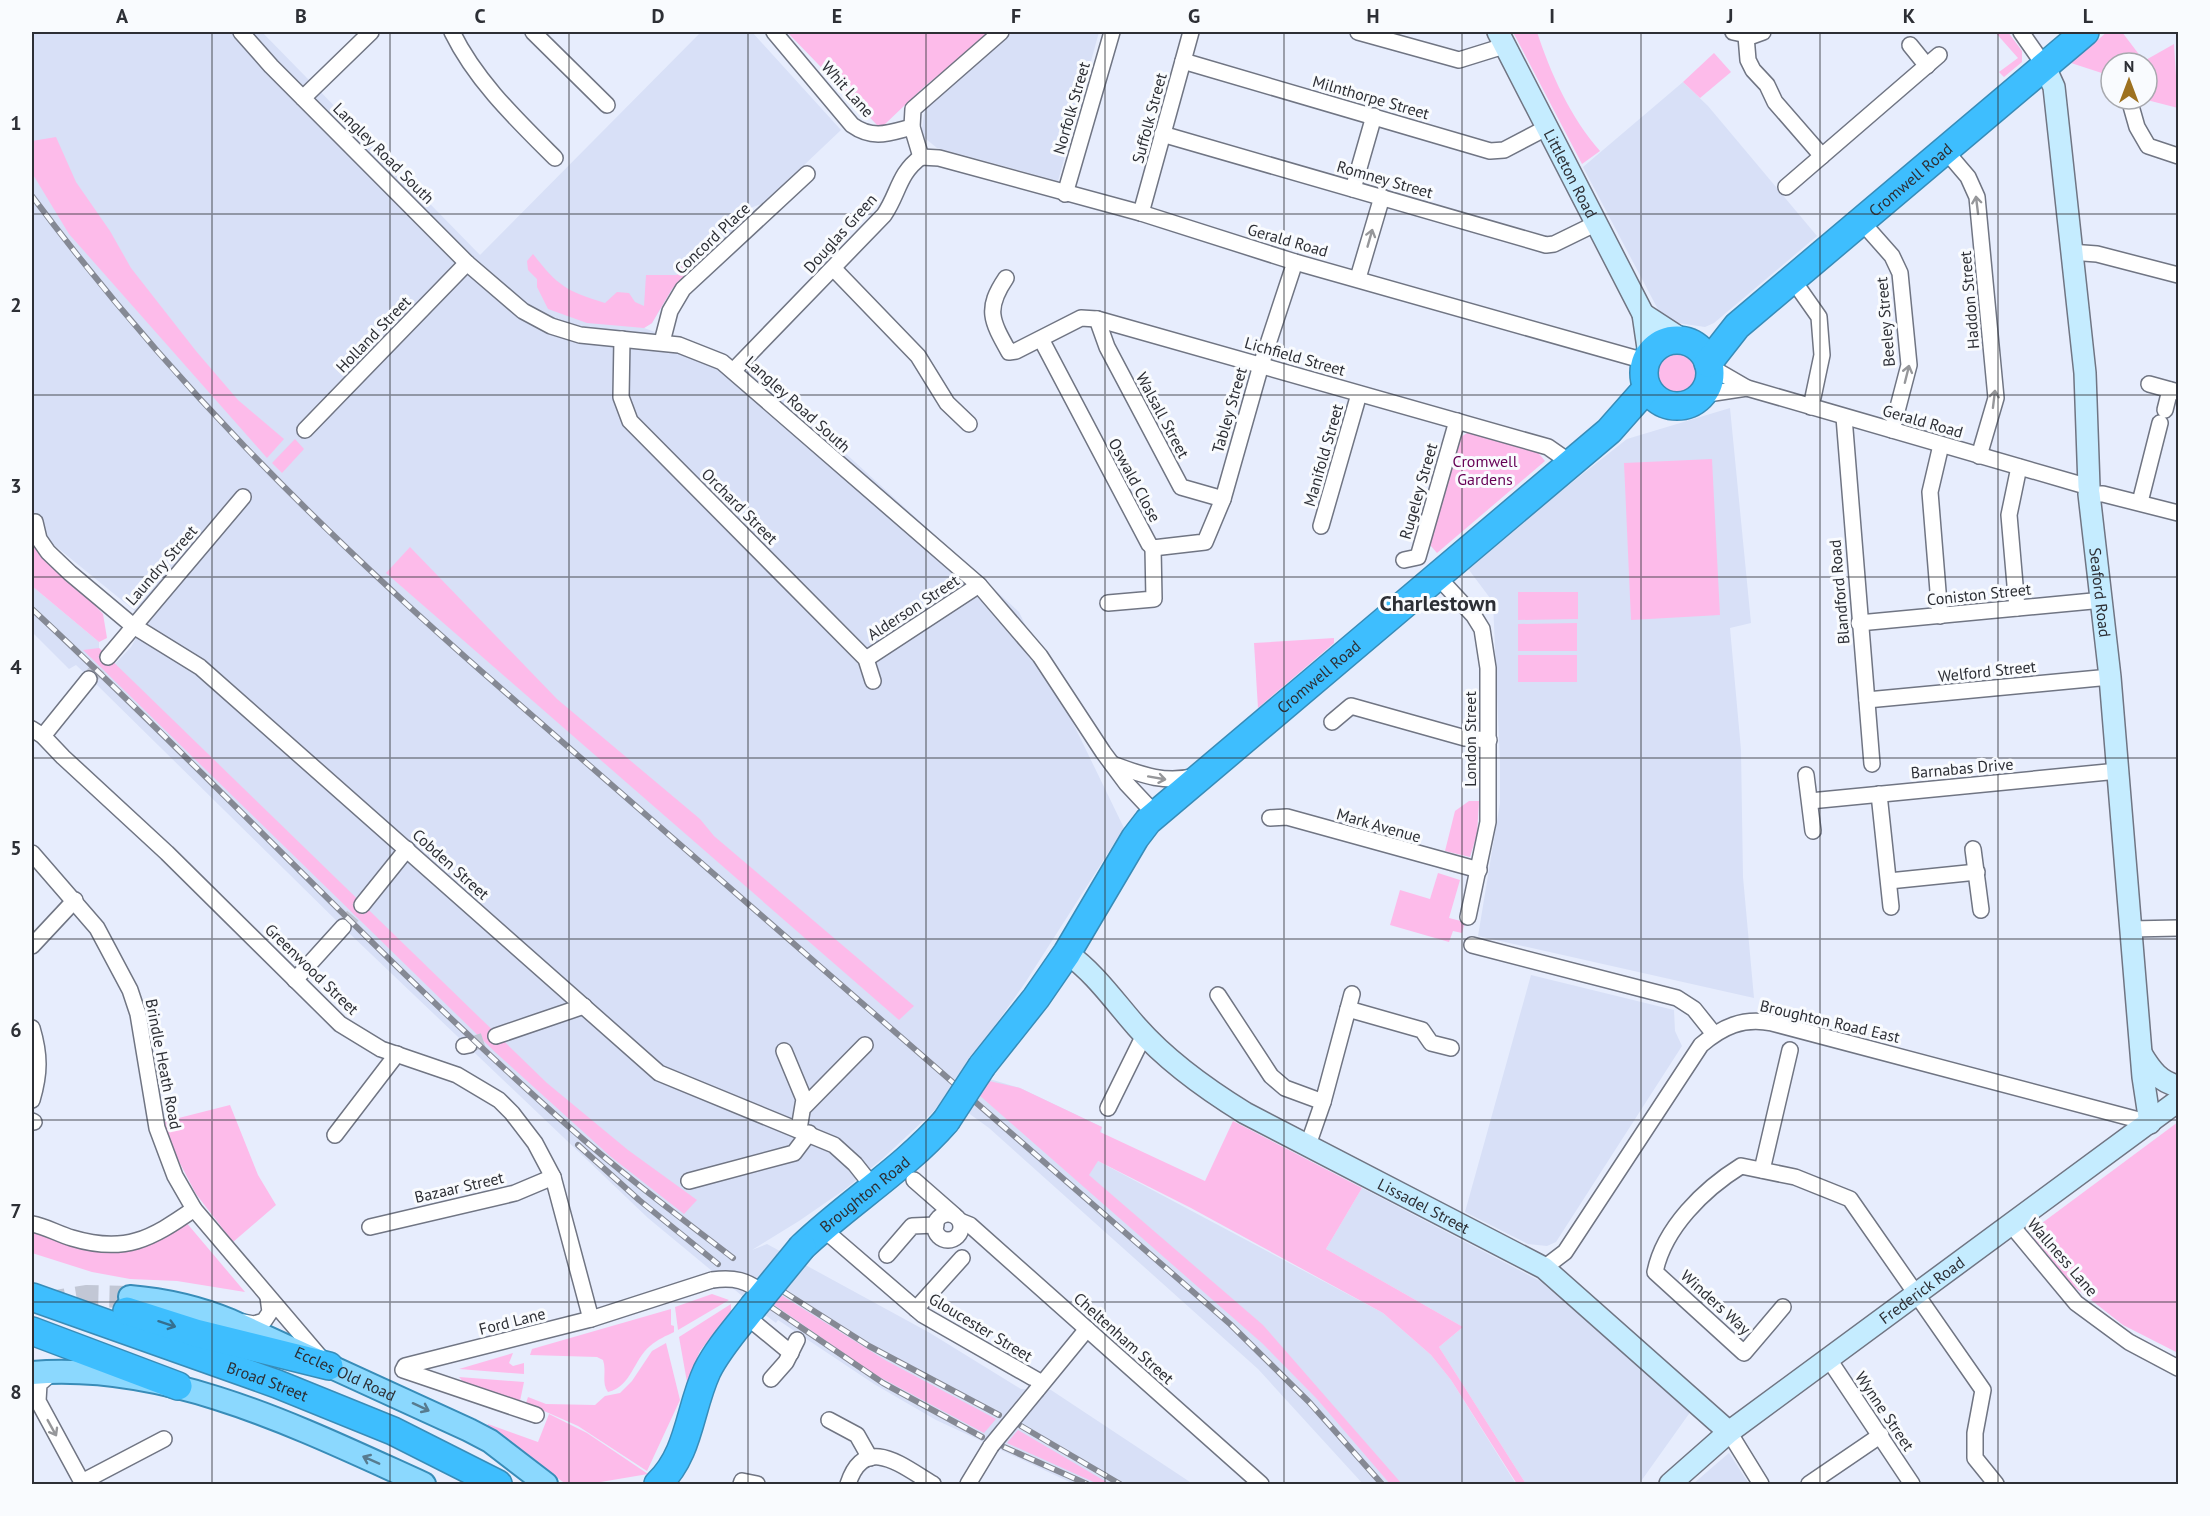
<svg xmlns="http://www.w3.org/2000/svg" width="2210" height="1516" viewBox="0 0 2210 1516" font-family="'PT Sans',sans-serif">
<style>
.built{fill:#d8e0f7}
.green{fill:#fdbbea}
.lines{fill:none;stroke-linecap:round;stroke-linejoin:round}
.street-tunnel{stroke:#c2c7d5;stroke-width:15;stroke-dasharray:15 8;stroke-linecap:butt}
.primary-tunnel{stroke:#c2c7d5;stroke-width:22;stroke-dasharray:22 11;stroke-linecap:butt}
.street-casing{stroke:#707583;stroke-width:18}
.secondary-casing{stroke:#707583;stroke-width:24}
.primary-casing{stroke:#388cb8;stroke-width:26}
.highway-casing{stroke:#388cb8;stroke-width:30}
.street{stroke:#fff;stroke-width:15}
.secondary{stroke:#c5ecff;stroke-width:21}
.primary{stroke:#8bd8fe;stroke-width:22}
.highway{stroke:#3ebefe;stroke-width:27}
.rail-casing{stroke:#858994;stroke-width:6}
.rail{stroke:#f9fbfe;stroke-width:4;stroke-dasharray:11;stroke-linecap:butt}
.street-bridge-casing{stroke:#707583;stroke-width:18;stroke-linecap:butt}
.highway-bridge-casing{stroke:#388cb8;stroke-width:30;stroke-linecap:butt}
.street-bridge{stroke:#fff;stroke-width:15}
.highway-bridge{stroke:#3ebefe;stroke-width:27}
.oneway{stroke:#96979a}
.oneway2{stroke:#356f8f}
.oneway3{stroke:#577b8f}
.grid{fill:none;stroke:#2d2f35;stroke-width:1.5;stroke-opacity:0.55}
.labels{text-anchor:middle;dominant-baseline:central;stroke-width:6;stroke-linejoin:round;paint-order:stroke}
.street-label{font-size:16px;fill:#2d2f35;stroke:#f9fbfe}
.park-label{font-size:16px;fill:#605;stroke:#f9fbfe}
.district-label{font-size:22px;font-weight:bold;fill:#2d2f35;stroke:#f9fbfe}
.neatline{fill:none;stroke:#2d2f35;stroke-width:2}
.grid-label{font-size:20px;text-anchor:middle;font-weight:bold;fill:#2d2f35}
</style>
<rect width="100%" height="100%" fill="#e7edfd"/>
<!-- built -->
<g class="built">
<path d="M32,32H262L480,255L701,32H752L841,130L764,203L750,208L739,224L672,289L652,323L644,328L751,367L1019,612L1124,828L1025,983L963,1071L1020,1088L1102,1127L1098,1161L1383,1313L1431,1355L1451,1380L1516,1484H1363L1258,1369L989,1128L945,1096L934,1111L882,1159L844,1190L799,1221L752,1250L767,1244L930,1333L1021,1389L1051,1390L1193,1484H1074L936,1420L874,1384L778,1320L776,1323L764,1314L648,1218L350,934L96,684L76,665L69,669L32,632V586L99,642V648L115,664L131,647L146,620L32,527Z"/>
<path d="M1013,32H1099L1058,181L937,148L921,135L925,109Z"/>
<path d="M1683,82L1708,106L1817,236L1714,323L1705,327L1671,322L1662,317L1583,167Z"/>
<path d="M1730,408L1751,623L1730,628L1741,750L1743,877L1754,998L1478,936L1500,803V763L1493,602L1466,566L1627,439Z"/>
<path d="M1531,975L1674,1010L1675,1031L1682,1046L1556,1242L1547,1246L1528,1244L1465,1212Z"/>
<path d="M1362,1188L1540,1281L1691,1411L1639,1484H1526L1439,1347L1463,1327L1326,1249Z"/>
<path d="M1729,1453L1749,1484H1693L1715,1465Z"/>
</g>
<!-- green -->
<g class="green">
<path d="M787,32H993L926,85L884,125L878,126Z"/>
<path d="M1513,32H1537C1550,72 1571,119 1600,151L1582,164Z"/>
<path d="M1995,32H2008L2022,51V62L2004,77L1999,72L2018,58Z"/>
<path d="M2107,32H2122L2144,61L2174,44L2178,108L2143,99H2147V63H2111V76L2071,63Z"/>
<path d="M1714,53L1731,72L1700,98L1683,82Z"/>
<path d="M56,137L76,182L110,231L131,268L196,351L238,400L284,439L267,458L69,234L32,173V141Z"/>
<path d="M533,254C558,286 566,291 605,303L617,292L629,293L635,302L644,306L646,275H677L682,265L700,259L672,289L652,323L644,328L587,323L548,309L537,287V279L528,270L527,261Z"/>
<circle cx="1675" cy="374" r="25"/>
<path d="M1470,431L1536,450L1545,461L1437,553L1430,545L1461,437Z"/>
<path d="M295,439L304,449L282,473L272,463Z"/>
<path d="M1712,459L1720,615L1631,620L1624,463Z"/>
<path d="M32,538L103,614L107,638L99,642L32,586Z"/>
<path d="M410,547L557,699L700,819L714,836L914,1006L899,1020L386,573Z"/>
<path d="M1518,592H1578V619L1518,620Z"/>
<path d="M1577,623V651H1518V624Z"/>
<path d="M1334,638V643L1258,708L1254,643Z"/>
<path d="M99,648L547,1083L628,1150L697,1200L684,1214L610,1156L495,1052L83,650Z"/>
<rect x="1518" y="655" width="59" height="27"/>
<path d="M1469,801H1479L1477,834L1470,857L1445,851L1455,811Z"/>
<path d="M1438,873L1460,880L1449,918L1465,922L1462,933L1453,931L1449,942L1390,925L1400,890L1430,899Z"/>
<path d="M989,1081L1020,1088L1102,1127L1100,1132L1205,1181L1233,1121L1362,1188L1326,1249L1463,1327L1439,1347L1526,1484H1517L1451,1380L1431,1355L1383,1313L1191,1208L1098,1161L1089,1175L1263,1325L1402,1484H1390L1317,1399L1263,1344L979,1095Z"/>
<path d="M230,1105L258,1175L276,1205L233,1242L196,1194L159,1123Z"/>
<path d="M2178,1122V1353L2123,1325L2072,1285L2033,1237L2034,1229Z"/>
<path d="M185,1221L245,1292L177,1281L130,1279L92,1272L32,1253V1232L90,1250L123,1249Z"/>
<path d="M712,1294L729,1300L678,1330L675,1307Z"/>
<path d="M781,1295L885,1360L996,1419L984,1433L874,1374L773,1304Z"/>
<path d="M731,1304V1311L700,1351L687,1382L679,1337Z"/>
<path d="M671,1309V1325L674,1326V1332C666,1336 658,1339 650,1346C633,1360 632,1386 608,1392C601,1383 607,1371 603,1360L597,1357L530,1355L532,1349Z"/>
<path d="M666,1343L680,1400L647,1471L578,1426L526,1403L528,1397L546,1404L595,1405L605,1396L620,1393L632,1381L652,1351Z"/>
<path d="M513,1353L509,1363L513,1366L524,1363V1374L459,1369Z"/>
<path d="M459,1377L524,1382L520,1401L464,1383Z"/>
<path d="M549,1414L587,1433L648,1474L589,1484H566L486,1428L488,1424L538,1442Z"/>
<path d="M1018,1430L1110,1484H1098L1007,1443Z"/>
</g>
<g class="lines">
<!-- street-tunnel -->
<g class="street-tunnel">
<path d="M89,679L108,657"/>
<path d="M343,927L362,905"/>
<path d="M469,1045L496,1036"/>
</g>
<!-- primary-tunnel -->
<path class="primary-tunnel" d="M44,1303L86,1296L130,1297"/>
<defs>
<g id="street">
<path d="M241,32L271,66L467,263L523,311L551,326L580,335L679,345L722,362L979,585L1040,656L1103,752L1126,783L1156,815"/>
<path d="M452,32C476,81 516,119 555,158"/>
<path d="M533,32L607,105"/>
<path d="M774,32L852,125C873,140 889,133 912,127"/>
<path d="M1358,32L1459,60L1504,46"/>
<path d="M1733,32L1752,36L1763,32"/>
<path d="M2021,32L2044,65"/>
<path d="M1746,36L1748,60L1753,70L1767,85L1775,102L1822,156"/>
<path d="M1910,45L1927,66"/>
<path d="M1183,61L1490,151L1504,150L1546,128"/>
<path d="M303,98L371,32"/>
<path d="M2129,99L2137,127L2148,146L2178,156"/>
<path d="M1162,134L1546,245L1554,244L1595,224"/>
<path d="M1945,150L1968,177L1977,197L1996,398L1979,456"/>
<path d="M921,157L939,158L1141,213L1295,262L1645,361"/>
<path d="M921,157L912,127L913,109L1001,32"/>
<path d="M1786,187L1939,55"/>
<path d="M1353,189L1374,116"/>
<path d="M1065,194L1112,32"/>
<path d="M1141,213L1191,32"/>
<path d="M1861,221L1892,256L1900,273L1909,365L1892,430"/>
<path d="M2070,252L2097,254L2178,275"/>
<path d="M834,269L918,356L947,403L969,424"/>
<path d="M1006,278C985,309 991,320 1009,352L1016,351L1081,318L1097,319L1548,447L1571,463"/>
<path d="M1358,278L1382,197"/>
<path d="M1793,280L1819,317L1822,355L1811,407"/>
<path d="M1097,319L1107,347L1181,487L1223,499"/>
<path d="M622,339L621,397L630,421L866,659L873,681"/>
<path d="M1041,339L1149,544L1153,548L1205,542L1223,499L1261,365L1295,262"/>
<path d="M662,342L670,311L683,289L807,174"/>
<path d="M1709,366L1747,388L2089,487V494H2103L2178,513"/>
<path d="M734,370L884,215C899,193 898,174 921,157"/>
<path d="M2149,384L2178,392"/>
<path d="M1701,395L1747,388"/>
<path d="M2165,410L2170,390"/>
<path d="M1844,417L1872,764"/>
<path d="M305,430L467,263"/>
<path d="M2140,502L2160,423"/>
<path d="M35,522L39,539L48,552L70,573L132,625L200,667L659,1073L834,1145L855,1164L874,1188"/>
<path d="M1321,526L1359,394"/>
<path d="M1404,560L1418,557L1457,421"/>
<path d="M1437,576L1474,616L1482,629L1488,668V822L1468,917"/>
<path d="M1108,603L1154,599L1153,548"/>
<path d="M2017,608L2009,515L2019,467"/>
<path d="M1940,616L1930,492L1941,445"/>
<path d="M1859,623L2103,600"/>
<path d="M108,657L243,497"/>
<path d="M866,659L979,585"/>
<path d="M1867,700L2110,677"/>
<path d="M1332,722L1351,706L1465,738L1489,740"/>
<path d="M32,729L43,736L63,757L167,853L340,1024L381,1049L457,1075L499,1100L512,1113L535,1143L553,1177L591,1319"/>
<path d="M43,736L89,679"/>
<path d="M1112,764C1142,775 1165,784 1196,776"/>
<path d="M1806,775L1813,831"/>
<path d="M1879,794L1891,907"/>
<path d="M1810,801L2118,771"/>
<path d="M1270,818L1287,817L1479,870"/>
<path d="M1973,849L1981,910"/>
<path d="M32,853L97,928L130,990L138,1014L157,1128L175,1176L194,1209L321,1358"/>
<path d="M1889,881L1977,872"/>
<path d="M362,905L407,849"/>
<path d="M2131,929L2178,928"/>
<path d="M1472,945L1677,998L1694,1009L1714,1034"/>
<path d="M32,946L75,900"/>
<path d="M295,980L343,927"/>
<path d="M1218,995L1271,1076L1285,1088L1323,1102"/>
<path d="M1348,1009L1422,1030L1431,1043L1451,1048"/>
<path d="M32,1028C40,1055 40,1073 32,1100"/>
<path d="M496,1036L584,1006"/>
<path d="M464,1046L469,1045"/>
<path d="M784,1051L804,1099L799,1129"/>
<path d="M805,1106L865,1045"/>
<path d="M1108,1108L1144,1035"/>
<path d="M32,1121L34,1122"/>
<path d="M335,1135L397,1054"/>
<path d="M1308,1145L1323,1102L1352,994"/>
<path d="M1762,1170L1790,1050"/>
<path d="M914,1180L954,1215"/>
<path d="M689,1181L794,1153L809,1133"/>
<circle cx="948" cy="1227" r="13"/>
<path d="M960,1221L970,1225L1261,1484"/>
<path d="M32,1224C45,1226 58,1234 72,1238C125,1254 151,1239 194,1209"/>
<path d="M2012,1226L2076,1303L2129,1342L2178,1368"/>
<path d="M370,1227L515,1193L553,1177"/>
<path d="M822,1228L923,1315L1042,1383"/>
<path d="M887,1255L912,1226L936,1225"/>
<path d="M1544,1268L1565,1252L1701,1045C1722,1027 1743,1017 1772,1023L2150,1123"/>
<path d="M1783,1307L1744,1353L1655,1272C1664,1228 1704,1189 1741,1166L1795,1177L1850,1199L1983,1390L1975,1433V1458L1996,1484"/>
<path d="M916,1309L962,1258"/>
<path d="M746,1316L791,1353"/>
<path d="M243,1322L254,1324L264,1321L270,1312L268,1297"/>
<path d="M1828,1358L1912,1484"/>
<path d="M52,1373L39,1384L38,1401L83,1484"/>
<path d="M771,1379L786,1362L797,1340"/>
<path d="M1037,1390L1087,1329"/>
<path d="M536,1415L403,1370L405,1366L591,1319L712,1280"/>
<path d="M829,1420L857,1435L870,1458"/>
<path d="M1729,1432L1761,1484"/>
<path d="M82,1482L164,1439"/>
<path d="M741,1484L742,1481L757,1484"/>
<path d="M848,1484C865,1433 902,1466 933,1484"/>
<path d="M968,1484L991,1446"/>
<path d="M1809,1484L1881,1435"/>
</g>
<g id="secondary">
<path id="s1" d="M1498,32L1643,314L1649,355"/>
<path d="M2044,65L2054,87L2085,373L2089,487"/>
<path d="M1643,314L1683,340"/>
<path id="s2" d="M2089,494L2110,677L2143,1077L2150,1123"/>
<path id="s3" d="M1067,953C1096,974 1114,1001 1137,1027C1167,1061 1206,1089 1245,1113L1544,1268L1729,1432"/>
<path d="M2142,1055C2151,1070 2160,1082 2178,1086"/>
<path id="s4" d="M1670,1484L1729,1432L2178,1101"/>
</g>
<g id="primary">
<path id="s5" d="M130,1297C166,1300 197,1307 231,1321L469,1430L490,1441L546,1484"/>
<path d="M32,1373C170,1362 302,1429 424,1484"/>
</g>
<g id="highway">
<circle cx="1677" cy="373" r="33"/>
<path id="s6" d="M1708,363L1737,326L2085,32"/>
<path id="s7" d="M982,1066L1036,998L1067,953L1135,838L1148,821L1609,431L1647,388"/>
<path id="s8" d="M802,1247C848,1203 904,1169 946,1121"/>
<path id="s9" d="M32,1297L277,1384L393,1431L498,1484"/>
<path d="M127,1311L196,1333L329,1366"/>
<path d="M32,1331L178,1386"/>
<path d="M658,1484C690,1453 689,1410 707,1371C719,1347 737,1328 753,1307"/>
</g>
</defs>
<!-- street casing -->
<use href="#street" class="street-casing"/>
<!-- secondary casing -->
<use href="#secondary" class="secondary-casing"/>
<!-- primary casing -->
<use href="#primary" class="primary-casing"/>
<!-- highway casing -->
<use href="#highway" class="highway-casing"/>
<!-- street -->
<use href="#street" class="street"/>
<!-- secondary -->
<use href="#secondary" class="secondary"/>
<!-- primary -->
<use href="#primary" class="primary"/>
<!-- highway -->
<use href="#highway" class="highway"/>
<defs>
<g id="rail">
<path d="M32,196C166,376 313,523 481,671L1230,1324L1309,1402L1382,1484"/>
<path d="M32,609C214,778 382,962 568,1126C621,1173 677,1215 733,1258"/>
<path d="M578,1145L639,1200L718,1264"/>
<path d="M784,1292L869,1346L999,1415"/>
<path d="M771,1307L883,1383L982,1437"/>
<path d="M1021,1426L1120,1484"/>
<path d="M1004,1447L1087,1484"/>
</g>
</defs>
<!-- rail casing -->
<use href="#rail" class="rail-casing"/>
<!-- rail -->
<use href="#rail" class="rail"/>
<defs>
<g id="street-bridge">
<path d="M712,1280C734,1277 747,1280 764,1294"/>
<path d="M991,1446L1037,1390"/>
</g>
<g id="highway-bridge">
<path d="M946,1121L982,1066"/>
<path d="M753,1307L802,1247"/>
</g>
</defs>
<!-- street-bridge casing -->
<use href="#street-bridge" class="street-bridge-casing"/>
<!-- highway-bridge casing -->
<use href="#highway-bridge" class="highway-bridge-casing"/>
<!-- street-bridge -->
<use href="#street-bridge" class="street-bridge"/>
<!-- highway-bridge -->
<use href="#highway-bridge" class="highway-bridge"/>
</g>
<!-- one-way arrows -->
<defs><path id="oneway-shaft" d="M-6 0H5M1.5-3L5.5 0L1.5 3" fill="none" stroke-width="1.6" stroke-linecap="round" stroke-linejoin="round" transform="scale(1.5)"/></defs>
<g class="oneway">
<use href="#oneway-shaft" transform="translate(1977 205) rotate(-97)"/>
<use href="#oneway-shaft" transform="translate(1370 238) rotate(-74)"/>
<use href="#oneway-shaft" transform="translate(1907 374) rotate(-76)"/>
<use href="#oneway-shaft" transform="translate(1994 399) rotate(-83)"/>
<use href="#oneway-shaft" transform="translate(1157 778) rotate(10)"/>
<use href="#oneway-shaft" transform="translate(52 1428) rotate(61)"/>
</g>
<use class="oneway2" href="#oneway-shaft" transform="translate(167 1324) rotate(18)"/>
<g class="oneway3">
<use href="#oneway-shaft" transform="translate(421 1407) rotate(25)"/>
<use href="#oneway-shaft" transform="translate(371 1460) rotate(-156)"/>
</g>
<!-- grid -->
<path class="grid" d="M212,32V1484M390,32V1484M569,32V1484M748,32V1484M926,32V1484M1105,32V1484M1284,32V1484M1462,32V1484M1641,32V1484M1820,32V1484M1998,32V1484M32,214H2178M32,395H2178M32,577H2178M32,758H2178M32,939H2178M32,1120H2178M32,1302H2178"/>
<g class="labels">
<!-- street labels -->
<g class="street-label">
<text transform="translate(848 89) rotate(48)">Whit Lane</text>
<text transform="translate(1371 97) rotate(16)">Milnthorpe Street</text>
<text transform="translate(1071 108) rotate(-74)">Norfolk Street</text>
<text transform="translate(1149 118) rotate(-75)">Suffolk Street</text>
<text transform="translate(384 153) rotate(45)">Langley Road South</text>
<text stroke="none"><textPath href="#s1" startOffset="159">Littleton Road</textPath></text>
<text transform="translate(1385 179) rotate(16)">Romney Street</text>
<text stroke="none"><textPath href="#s6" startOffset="274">Cromwell Road</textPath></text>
<text transform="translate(840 233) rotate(-48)">Douglas Green</text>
<text transform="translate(712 238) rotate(-43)">Concord Place</text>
<text transform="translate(1288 240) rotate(16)">Gerald Road</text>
<text transform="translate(1969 300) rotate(-95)">Haddon Street</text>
<text transform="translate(1885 322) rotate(-95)">Beeley Street</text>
<text transform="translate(373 334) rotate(-46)">Holland Street</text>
<text transform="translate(1295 356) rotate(16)">Lichfield Street</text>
<text transform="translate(798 404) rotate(42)">Langley Road South</text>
<text transform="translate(1229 410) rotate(-74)">Tabley Street</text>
<text transform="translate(1163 415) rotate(62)">Walsall Street</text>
<text transform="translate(1923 421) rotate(16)">Gerald Road</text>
<text transform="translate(1323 455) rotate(-74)">Manifold Street</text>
<text transform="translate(1135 480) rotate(62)">Oswald Close</text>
<text transform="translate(1418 491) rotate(-74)">Rugeley Street</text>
<text transform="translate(740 506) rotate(45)">Orchard Street</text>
<text transform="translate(161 565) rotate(-49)">Laundry Street</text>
<text transform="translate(1839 592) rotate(-95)">Blandford Road</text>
<text stroke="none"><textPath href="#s2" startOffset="99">Seaford Road</textPath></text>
<text transform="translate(1979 594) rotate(-6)">Coniston Street</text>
<text transform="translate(913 607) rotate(-33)">Alderson Street</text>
<text transform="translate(1987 671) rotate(-6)">Welford Street</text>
<text stroke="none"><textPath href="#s7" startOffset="520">Cromwell Road</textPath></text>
<text transform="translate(1470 739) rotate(-90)">London Street</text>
<text transform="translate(1962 768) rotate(-5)">Barnabas Drive</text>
<text transform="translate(1379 825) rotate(16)">Mark Avenue</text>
<text transform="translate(451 864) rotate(42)">Cobden Street</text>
<text transform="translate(312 969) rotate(44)">Greenwood Street</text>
<text transform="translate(1830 1021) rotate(13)">Broughton Road East</text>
<text transform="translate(164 1064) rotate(79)">Brindle Heath Road</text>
<text transform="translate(459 1187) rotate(-13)">Bazaar Street</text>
<text stroke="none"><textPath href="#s8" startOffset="82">Broughton Road</textPath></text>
<text stroke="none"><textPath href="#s3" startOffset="442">Lissadel Street</textPath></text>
<text transform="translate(2063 1257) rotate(49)">Wallness Lane</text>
<text stroke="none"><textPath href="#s4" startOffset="318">Frederick Road</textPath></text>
<text transform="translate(1716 1302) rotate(42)">Winders Way</text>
<text transform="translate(512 1321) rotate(-14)">Ford Lane</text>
<text transform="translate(981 1327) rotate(31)">Gloucester Street</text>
<text transform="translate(1124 1338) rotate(42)">Cheltenham Street</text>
<text stroke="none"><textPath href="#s5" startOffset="230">Eccles Old Road</textPath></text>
<text stroke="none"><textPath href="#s9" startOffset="250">Broad Street</textPath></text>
<text transform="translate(1885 1411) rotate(56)">Wynne Street</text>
</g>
<!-- park labels -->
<g class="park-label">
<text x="1485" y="461">Cromwell<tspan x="1485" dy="18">Gardens</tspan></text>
</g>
<!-- district labels -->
<g class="district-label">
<text x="1438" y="603">Charlestown</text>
</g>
</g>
<!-- border -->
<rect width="2210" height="1516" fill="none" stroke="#f9fbfe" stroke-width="66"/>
<!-- north arrow -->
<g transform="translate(2129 81)"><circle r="28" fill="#f9fbfe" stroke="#a7a9ae" stroke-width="1.5"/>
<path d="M0-4.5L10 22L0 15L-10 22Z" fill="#9d7120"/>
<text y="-9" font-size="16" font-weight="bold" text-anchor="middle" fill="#2d2f35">N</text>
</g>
<rect x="33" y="33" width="2144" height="1450" class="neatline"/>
<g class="grid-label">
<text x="122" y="23">A</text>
<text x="301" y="23">B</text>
<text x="480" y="23">C</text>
<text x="658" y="23">D</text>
<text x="837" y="23">E</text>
<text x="1016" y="23">F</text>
<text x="1194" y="23">G</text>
<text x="1373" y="23">H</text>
<text x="1552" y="23">I</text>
<text x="1730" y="23">J</text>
<text x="1909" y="23">K</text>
<text x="2088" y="23">L</text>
<text x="16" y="130">1</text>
<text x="16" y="312">2</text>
<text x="16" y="493">3</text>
<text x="16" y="674">4</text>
<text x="16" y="855">5</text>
<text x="16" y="1037">6</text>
<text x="16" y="1218">7</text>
<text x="16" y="1399">8</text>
</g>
</svg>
